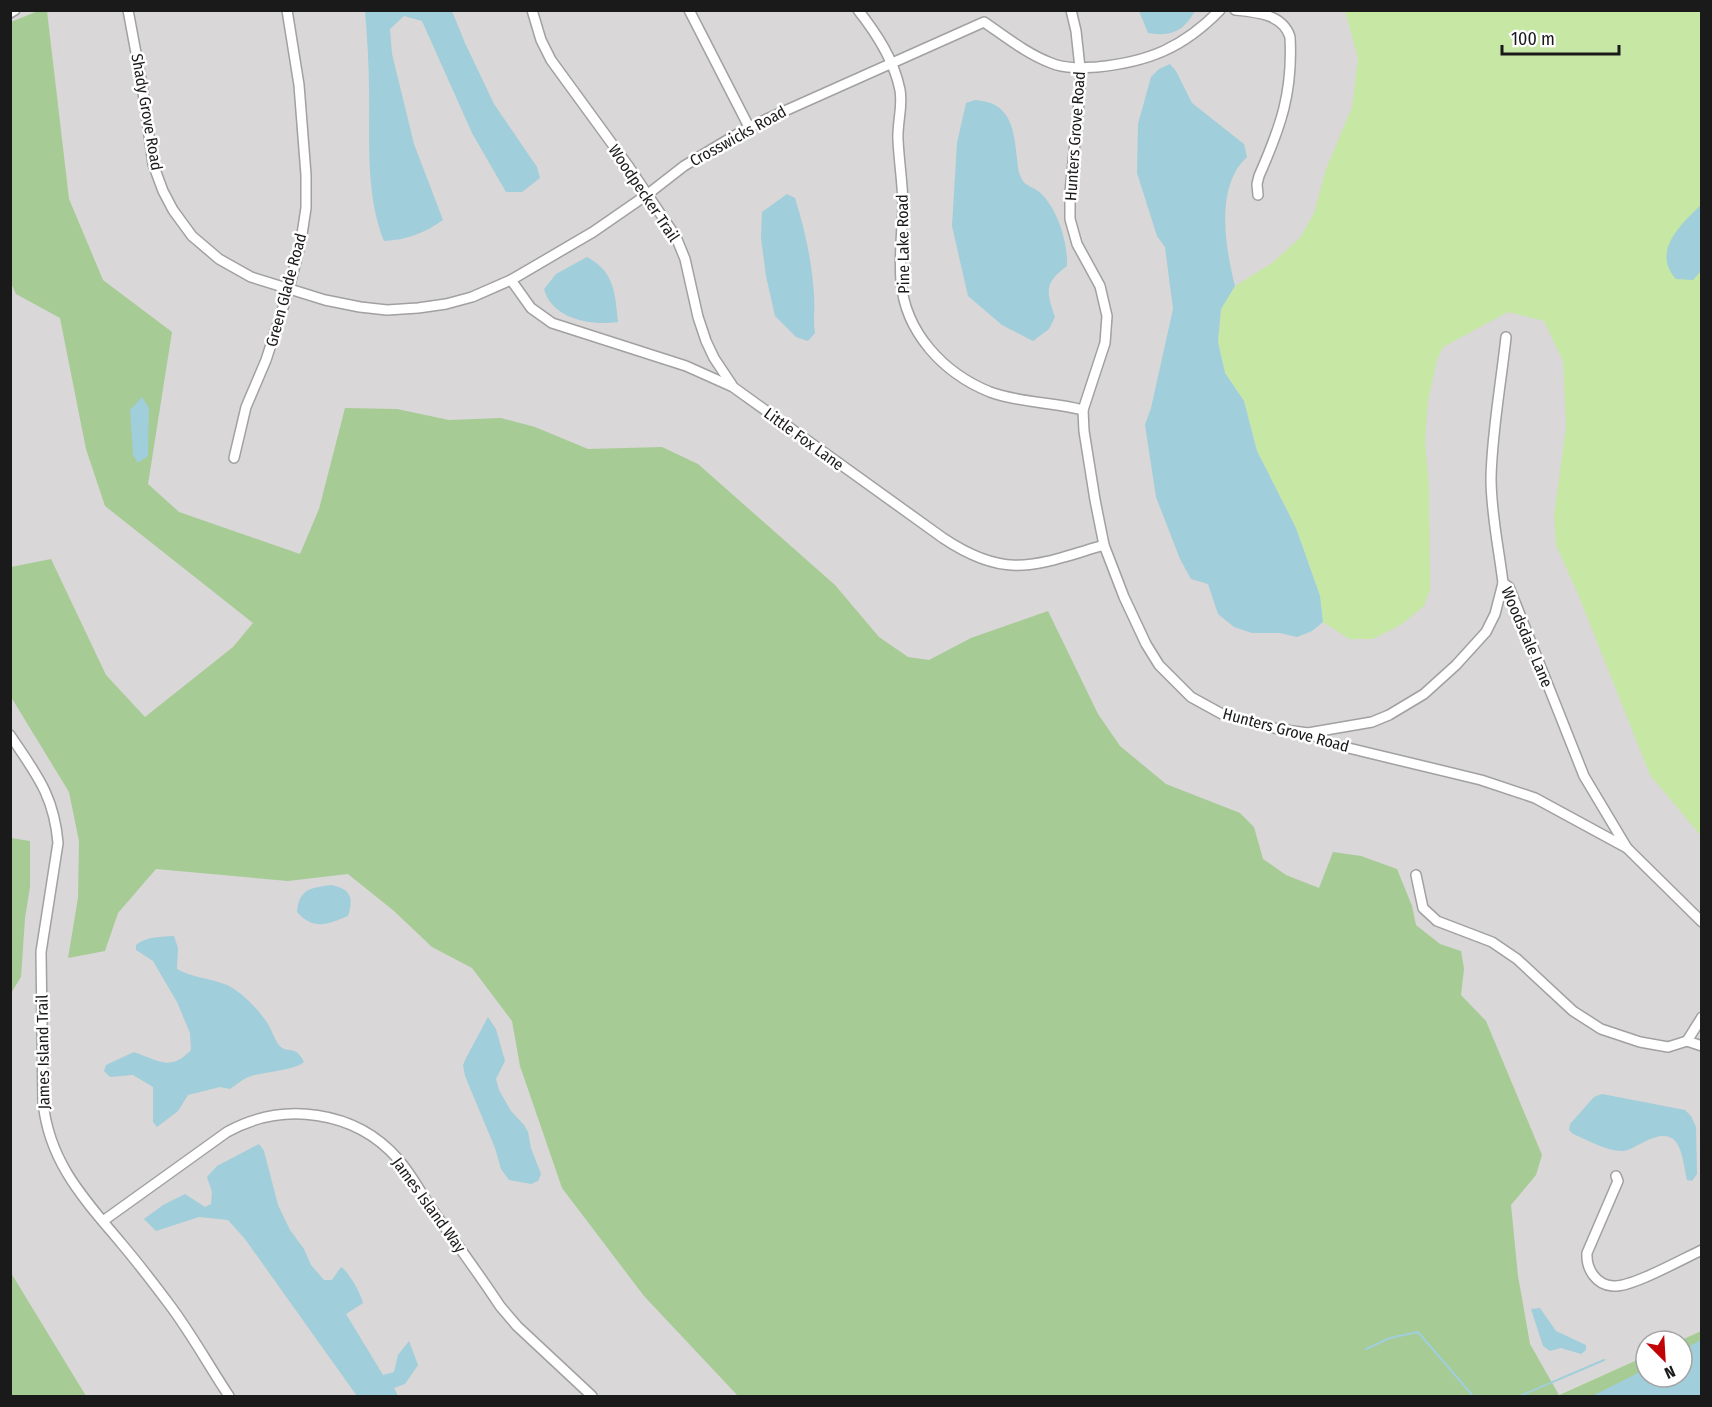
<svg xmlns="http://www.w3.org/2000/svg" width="1712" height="1407" viewBox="0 0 1712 1407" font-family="'Fira Sans Condensed',sans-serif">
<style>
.residential{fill:#d9d7d7}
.grass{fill:#c7e7a5}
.forest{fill:#a6cb95}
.water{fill:#a0ceda}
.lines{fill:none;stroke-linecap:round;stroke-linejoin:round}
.stream{stroke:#a0ceda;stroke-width:2}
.minor-casing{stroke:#a1a1a1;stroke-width:12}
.minor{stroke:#fff;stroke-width:9}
.labels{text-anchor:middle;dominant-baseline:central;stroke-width:5;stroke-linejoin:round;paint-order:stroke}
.street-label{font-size:16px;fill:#1a1a1a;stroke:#fff}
</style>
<rect width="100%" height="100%" fill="#ece8e0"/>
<!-- residential -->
<path class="residential" d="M10,11H1701V1331L1679,1341H1646V1356L1556,1396H11Z"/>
<!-- grass -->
<path class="grass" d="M1345,11H1701V836L1650,775L1578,594L1556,545L1554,516L1566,427L1563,361L1544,321L1508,312L1443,347L1437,360L1428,401L1425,441L1429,486L1430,589L1424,606L1402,624L1373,639H1349L1323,622L1320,596L1296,528L1257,451L1244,401L1225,373L1218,342L1221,309L1235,286L1272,263L1300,238L1314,213L1326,169L1352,107L1358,58Z"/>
<!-- forest -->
<g class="forest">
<path d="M38,11H47L69,199L103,280L172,332L148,484L179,512L300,554L319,509L345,408L397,409L449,420L501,418L535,427L588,449L662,447L698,464L835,585L879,637L908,657L929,660L971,638L1048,611L1098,714L1120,746L1166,784L1240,813L1254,827L1263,859L1286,875L1319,888L1333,852L1361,856L1397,869L1412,906L1416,925L1440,944L1461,951L1464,969L1461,995L1486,1021L1542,1155L1536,1175L1511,1205L1518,1276L1530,1344L1559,1395L1646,1356V1377H1682V1341H1679L1701,1331V1396H738L644,1296L562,1188L520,1066L512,1021L472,968L432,947L394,911L348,874L288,881L156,869L118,913L105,951L68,958L78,898L79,841L69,792L11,697V567L51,559L106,675L145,717L233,647L253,623L105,506L86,449L60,318L16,294L11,283V22Z"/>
<path d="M11,838L30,841V887L25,918L21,977L11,993Z"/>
<path d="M11,1273L86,1396H11Z"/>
</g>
<!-- water -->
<g class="water">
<path d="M365,11H452L465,43L494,104L537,167L540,178L522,192H506L472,133L422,21L404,16L390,29L392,54L414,144L443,220C425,233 406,240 384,241C365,194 370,140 369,89C369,63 367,37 365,11Z"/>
<path d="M1139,11H1195C1183,31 1172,37 1148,33Z"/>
<path d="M1170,64L1176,71L1192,103L1244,144L1247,157C1215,186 1225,247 1235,286L1221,309L1218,342L1225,373L1244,401L1257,451L1296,528L1320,596L1323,622L1312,631L1297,637L1280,633H1252L1234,627L1218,614L1208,584L1191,579L1180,559L1156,497L1145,425L1151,408L1173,309L1165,247L1157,236L1137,173L1138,124L1151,77L1159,69Z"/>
<path d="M975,100C1011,102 1014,129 1017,159C1018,166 1018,174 1023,181C1026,186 1033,187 1038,191C1057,206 1068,242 1067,266C1044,283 1046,291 1055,317L1049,329L1033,341L1002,325L968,296L952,226L957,143L966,103Z"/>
<path d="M787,194L795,198C805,230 812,262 814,295C815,308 813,320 815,333L808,341L796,337L775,316L766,276L761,238L762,212Z"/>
<path d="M1701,205V271L1693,280L1676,279C1651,252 1681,224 1701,205Z"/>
<path d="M587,257C615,272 615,294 618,322C591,326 552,319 544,289L556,274Z"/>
<path d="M142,397L149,408L148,456L138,463L133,455L130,410Z"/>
<path d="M331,885C351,889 354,898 348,916C328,924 314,931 297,912C299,889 310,888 331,885Z"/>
<path d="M174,936L178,948L177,969C193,978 210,978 227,985C243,993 258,1009 268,1024C272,1030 274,1039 279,1045C287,1055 295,1043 304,1062C295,1070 265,1072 251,1076C244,1078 237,1084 230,1089L220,1087L188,1095L178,1111L157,1127L153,1122V1087L133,1075L110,1077L104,1071L106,1065L134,1052C156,1059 169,1073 191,1050L190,1033L177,1002L153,961L136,950V945C147,936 161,937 174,936Z"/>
<path d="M488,1017L496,1029L505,1061L496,1079L499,1090L511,1111L524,1125L528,1132L531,1148L541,1174L538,1181L531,1184L509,1180L501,1169L495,1148L465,1076L463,1065L466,1058Z"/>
<path d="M1602,1094L1685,1110L1691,1116L1696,1127L1697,1174L1692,1181L1687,1180C1681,1152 1681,1123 1644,1142C1637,1145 1629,1151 1622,1151C1606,1151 1588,1140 1573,1134L1569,1130L1570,1124L1594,1097Z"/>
<path d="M259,1144L264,1151L278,1205L290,1230L304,1249L311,1265L324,1280H332L341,1267C349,1272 361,1294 363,1303L346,1314L383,1375L394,1372L398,1355L409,1341L418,1365L405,1384L394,1388L398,1396H357L245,1239L228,1220L199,1217L156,1231L144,1219L163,1205L185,1194L205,1207L211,1204L212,1192L207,1177L217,1166Z"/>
<path d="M1540,1308L1556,1331L1586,1345V1350L1581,1354L1561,1348L1550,1351L1543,1346L1531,1309Z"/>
<path d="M1701,1340V1396H1592L1646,1369V1377H1682V1350Z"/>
</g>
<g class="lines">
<!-- stream -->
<g class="stream">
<path d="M1366,1349L1390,1338L1418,1332L1473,1396"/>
<path d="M1520,1396L1604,1360"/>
</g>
<defs>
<g id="minor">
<path d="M128,10L142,85L153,164L163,191L173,210L192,236L219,259L251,277L325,300L360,307L387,310L418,308L446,304L472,297L511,280L593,232L648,194L684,166L749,127L984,22C1006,37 1027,54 1051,63C1066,69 1082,68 1097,67C1148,62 1183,48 1220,10"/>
<path d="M532,10L541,40L551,60L629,167L676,237L685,259L698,317L706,341L714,358L732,385"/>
<path d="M689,10L749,127"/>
<path d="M858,10C877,34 894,60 900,90C903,107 897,123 898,140C899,162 903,185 903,208C902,232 899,256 901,281C905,332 943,373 990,392C1020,403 1053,402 1083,410"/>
<path d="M1071,10L1076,31L1080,68V92L1070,192V219L1077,244L1100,286L1107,316L1105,343L1083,410L1084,431L1095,500L1104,545L1124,597L1146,644L1159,665L1191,697L1222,714L1278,729L1308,733L1332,744L1481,780L1535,798L1627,848L1702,922"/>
<path d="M1235,10C1256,12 1283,14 1290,37C1293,92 1281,126 1259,176L1257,184L1258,195"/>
<path d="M10,13L15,10"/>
<path d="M511,280L531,308L552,323L686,366L733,387L943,538C1007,581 1036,565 1104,545"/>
<path d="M1506,337C1501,384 1492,431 1491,478C1491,514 1499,549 1503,583L1509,587L1584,776L1627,848"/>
<path d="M234,458L246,407L266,360L289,289L301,241L306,208V175L299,85L287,10"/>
<path d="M1308,733L1372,722L1389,715L1424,694L1456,665L1486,632L1495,614L1503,583"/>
<path d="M10,735C36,774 54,795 58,843L41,952L43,1102C49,1162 84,1199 121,1243C138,1263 154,1284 169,1304C191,1333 209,1366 229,1396"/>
<path d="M1416,875L1423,908L1437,921L1492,942L1517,959L1573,1011L1601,1029L1640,1042L1668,1047L1687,1041"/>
<path d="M1702,1017L1687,1041L1702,1046"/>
<path d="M1616,1176L1618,1181L1587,1253C1586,1269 1596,1285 1613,1286C1631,1288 1684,1258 1702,1250"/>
<path d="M103,1221L227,1132C283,1101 355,1110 398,1159C412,1175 422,1195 434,1212C456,1243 479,1274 500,1306L517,1326L592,1396"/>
</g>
</defs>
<!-- minor casing -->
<use href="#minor" class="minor-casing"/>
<!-- minor -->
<use href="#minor" class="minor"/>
</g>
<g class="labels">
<!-- street labels -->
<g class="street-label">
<text transform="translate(147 112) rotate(80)">Shady Grove Road</text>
<text transform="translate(738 136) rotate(-29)">Crosswicks Road</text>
<text transform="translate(1075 136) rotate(-86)">Hunters Grove Road</text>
<text transform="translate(644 193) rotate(56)">Woodpecker Trail</text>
<text transform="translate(903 244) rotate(-91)">Pine Lake Road</text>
<text transform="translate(286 290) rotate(-75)">Green Glade Road</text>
<text transform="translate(804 439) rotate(36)">Little Fox Lane</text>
<text transform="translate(1527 637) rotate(67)">Woodsdale Lane</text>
<text transform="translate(1286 730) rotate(15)">Hunters Grove Road</text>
<text transform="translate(43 1052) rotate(-91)">James Island Trail</text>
<text transform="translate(429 1205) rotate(54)">James Island Way</text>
</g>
</g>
<!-- border -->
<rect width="1712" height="1407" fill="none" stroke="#1a1a1a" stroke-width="24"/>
<!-- north arrow -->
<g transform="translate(1664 1359) rotate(156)"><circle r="28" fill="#ffffff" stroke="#a3a3a3" stroke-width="1.5"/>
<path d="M0-4.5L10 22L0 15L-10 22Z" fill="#c20306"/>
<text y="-9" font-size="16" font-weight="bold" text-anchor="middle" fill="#1a1a1a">N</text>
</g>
<!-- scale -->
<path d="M1502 45v9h117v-9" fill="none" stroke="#1a1a1a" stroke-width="3"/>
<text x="1511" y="45" font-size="18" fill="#1a1a1a" stroke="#ffffff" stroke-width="4.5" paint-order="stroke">100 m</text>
</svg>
